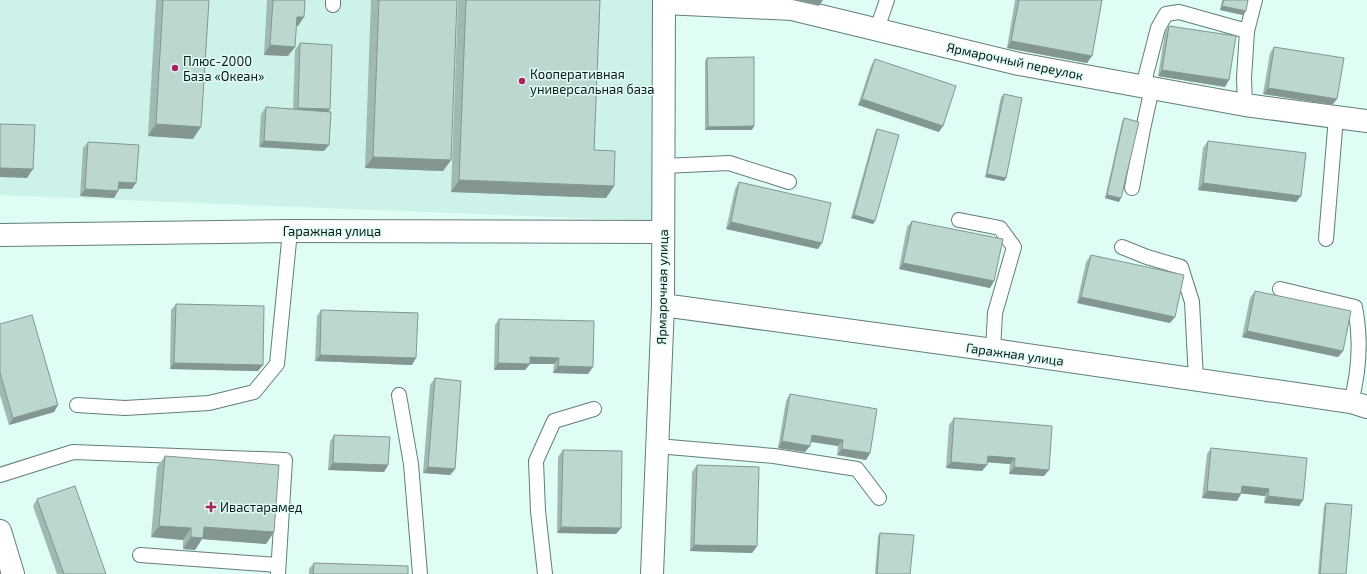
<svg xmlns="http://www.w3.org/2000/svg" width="1367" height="574" viewBox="0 0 1367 574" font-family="'Exo 2',sans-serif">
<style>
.built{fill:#ccf2ea}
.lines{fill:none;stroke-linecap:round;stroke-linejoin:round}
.lane-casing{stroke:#637d77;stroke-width:16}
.street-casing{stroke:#637d77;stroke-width:24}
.secondary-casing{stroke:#637d77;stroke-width:24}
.lane{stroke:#fff;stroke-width:14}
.street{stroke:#fff;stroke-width:22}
.secondary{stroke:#fff;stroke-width:22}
.wall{fill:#a1b9b3}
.shaded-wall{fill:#839692}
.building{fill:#bbd7d0;stroke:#839692}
.poi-dot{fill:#ad215e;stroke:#dffcf5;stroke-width:1.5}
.labels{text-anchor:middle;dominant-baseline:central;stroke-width:3;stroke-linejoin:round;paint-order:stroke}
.poi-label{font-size:13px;fill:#0f1917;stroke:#dffcf5;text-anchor:start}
.street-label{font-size:13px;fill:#0f1917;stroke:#dffcf5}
</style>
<rect width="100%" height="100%" fill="#dffcf5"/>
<!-- built -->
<path class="built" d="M0,0H657L652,221L0,195Z"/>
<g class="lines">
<defs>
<g id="lane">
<path d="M333,5V0"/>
<path d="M877,29L887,0"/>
<path d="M1143,86L1158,28L1166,14L1179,12L1247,31L1255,0"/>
<path d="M1245,105L1244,78L1247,31"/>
<path d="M663,166L729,163L789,182"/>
<path d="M1132,188L1143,129L1152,88"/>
<path d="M959,220L1000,228L1014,247L995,313L993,350"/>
<path d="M1326,239L1336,117"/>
<path d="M1122,247L1147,257L1181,267L1192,302L1196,379"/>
<path d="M1280,289L1355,307C1361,338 1359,372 1351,402"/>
<path d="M399,395L411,464L420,574"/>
<path d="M77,405L125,408L209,403L254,392L277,364L290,231"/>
<path d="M657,446L774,456L857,469L879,498"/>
<path d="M0,475L73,452L285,460L278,574"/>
<path d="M140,555L278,565"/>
<path d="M545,574L538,511L536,461L554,421L594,409"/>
</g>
<g id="street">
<path d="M664,3L792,9L1019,64L1245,105L1367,121"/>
<path d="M0,235L290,231L663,232"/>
<path d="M663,305L993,350L1351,402L1367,407"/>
<path d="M652,574L663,305L664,0"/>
</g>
<path id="secondary" d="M0,531L13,574"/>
</defs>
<!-- lane casing -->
<use href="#lane" class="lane-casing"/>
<!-- street casing -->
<use href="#street" class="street-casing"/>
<!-- secondary casing -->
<use href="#secondary" class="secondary-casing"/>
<!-- lane -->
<use href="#lane" class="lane"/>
<!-- street -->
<use href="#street" class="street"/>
<!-- secondary -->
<use href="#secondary" class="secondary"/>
</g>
<!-- wall -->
<g class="wall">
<path d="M156,0H209L193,139L148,136Z"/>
<path d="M267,0H305L298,26H296L288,56L264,55Z"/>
<path d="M371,0H457L451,160L443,171L365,168Z"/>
<path d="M458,0H600L594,150L614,186L606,198L451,192Z"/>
<path d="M1015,0H1102L1087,63L1007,48Z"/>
<path d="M1222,0H1248L1243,15L1220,10Z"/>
<path d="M1169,26L1225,87L1158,76L1165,32Z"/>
<path d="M300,43L328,111L324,151L259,147L261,114L266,107L293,109L295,50Z"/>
<path d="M1274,47L1332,105L1263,94L1270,53Z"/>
<path d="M707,58L752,130H705V61Z"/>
<path d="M875,59L939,132L858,105L871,66Z"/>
<path d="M1004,94L1006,178L1004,181L985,177L1001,97Z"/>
<path d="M1124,118L1119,202L1105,198L1122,122Z"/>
<path d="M877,129L873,224L851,218L875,132Z"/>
<path d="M1208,141L1301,196L1296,202L1198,190L1203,148Z"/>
<path d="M88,142L132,189H119L114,198L80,196L83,148Z"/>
<path d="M739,182L818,249L726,229L735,189Z"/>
<path d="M912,221L994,281L990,288L899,269L907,227Z"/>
<path d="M1091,255L1170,323L1077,303L1086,262Z"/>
<path d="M1255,291L1343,351L1338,357L1242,337L1250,298Z"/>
<path d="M176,304L258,371L170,369L171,310Z"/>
<path d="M321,310L412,365L315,361L317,316Z"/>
<path d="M499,319L588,374L553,373L554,364H530L525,370H494L495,325Z"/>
<path d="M0,324L58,405L54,412L9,425L0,395Z"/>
<path d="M435,378L455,469L450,475L423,473L430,385Z"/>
<path d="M790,394L870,453L866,460L837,455L838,446L810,442V446L805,452L778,448L786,401Z"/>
<path d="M954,418L1044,476L1009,474L1010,464L987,462L982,471L946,468L949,425Z"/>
<path d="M334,435L388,465L384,472L328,470L330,442Z"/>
<path d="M1211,448L1303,500L1299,506L1264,503L1265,496L1241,493L1237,501L1202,498L1207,454Z"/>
<path d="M563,450L621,528L616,534L557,533L558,457Z"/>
<path d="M165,456L274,532L266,544L202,539L195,550L183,549V540L151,537L157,467Z"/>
<path d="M697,465L757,546L752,553L690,551L692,472Z"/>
<path d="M37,499L106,574H57L33,506Z"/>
<path d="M1326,503L1346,574H1318L1324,506Z"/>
<path d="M880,533L910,574H875L878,536Z"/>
<path d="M314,563L408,574H309V569Z"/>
</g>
<!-- shaded-wall -->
<g class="shaded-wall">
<path d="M792,0H823L819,6Z"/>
<path d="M1222,6L1246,11L1243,15L1220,10Z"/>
<path d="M297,17H304L298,26H290Z"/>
<path d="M1011,41L1092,56L1087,63L1007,48Z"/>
<path d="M270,45L295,47L288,56L264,55Z"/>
<path d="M1162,70L1229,80L1225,87L1158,76Z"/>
<path d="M1268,88L1337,99L1332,105L1263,94Z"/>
<path d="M862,99L943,126L939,132L858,105Z"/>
<path d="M298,108L330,109L325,116L293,115Z"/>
<path d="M156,124L201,127L193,139L148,136Z"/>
<path d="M754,126L752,130H705L708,127Z"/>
<path d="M264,141L329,145L324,151L259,147Z"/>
<path d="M373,157L451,160L443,171L365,168Z"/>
<path d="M0,168L33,169L27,178L0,177Z"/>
<path d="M987,174L1006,178L1004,181L985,177Z"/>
<path d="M459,180L614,186L606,198L451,192Z"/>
<path d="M119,182L136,183L132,189L115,188Z"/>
<path d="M1203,183L1301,196L1296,202L1198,190Z"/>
<path d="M85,189L118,191L114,198L80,196Z"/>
<path d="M1107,195L1121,198L1119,202L1105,198Z"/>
<path d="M854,215L875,221L873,224L851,218Z"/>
<path d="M731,222L822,243L818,249L726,229Z"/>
<path d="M903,263L994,281L990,288L899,269Z"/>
<path d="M1081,297L1175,317L1170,323L1077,303Z"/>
<path d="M1247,331L1343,351L1338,357L1242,337Z"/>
<path d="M320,355L416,358L412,365L315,361Z"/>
<path d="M530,357L559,358L554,364H525Z"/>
<path d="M174,363L263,365L258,371L170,369Z"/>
<path d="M498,363L530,364L525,370H494Z"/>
<path d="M558,366L593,367L588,374L553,373Z"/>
<path d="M58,405L54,412L9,425L13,418Z"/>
<path d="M812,435L843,440L838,446L807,441Z"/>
<path d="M782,441L810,446L805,452L778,448Z"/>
<path d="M842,449L870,453L866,460L837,455Z"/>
<path d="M988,456L1015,458L1010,464L983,462Z"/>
<path d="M951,462L987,465L982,471L946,468Z"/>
<path d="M333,463L388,465L384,472L328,470Z"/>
<path d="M428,467L455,469L450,475L423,473Z"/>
<path d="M1014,467L1049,470L1044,476L1009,474Z"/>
<path d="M1242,486L1269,489L1265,496L1237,493Z"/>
<path d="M1207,491L1241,494L1237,501L1202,498Z"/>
<path d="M1268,496L1303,500L1299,506L1264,503Z"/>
<path d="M159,526L191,528L183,540L151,537Z"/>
<path d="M204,527L274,532L266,544L202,539L195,550L183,549L191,537Z"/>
<path d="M561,527L621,528L616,534L557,533Z"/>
<path d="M694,545L757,546L752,553L690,551Z"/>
</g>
<!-- building -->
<g class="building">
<path d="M163,0H209L201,127L156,124Z"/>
<path d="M273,0H305L304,17H297L295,47L270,45Z"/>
<path d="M379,0H457L451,160L373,157Z"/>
<path d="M466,0H600L594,150L615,151L614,186L459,180Z"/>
<path d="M1019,0H1102L1092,56L1011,41Z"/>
<path d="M1224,0H1248L1246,11L1222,6Z"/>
<path d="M1169,26L1236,36L1229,80L1162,70Z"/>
<path d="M300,43L332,45L330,109L298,108Z"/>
<path d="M1274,47L1344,58L1337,99L1268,88Z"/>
<path d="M754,57V126L708,127L707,58Z"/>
<path d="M875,59L956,86L943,126L862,99Z"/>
<path d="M1004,94L1022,98L1006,178L987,174Z"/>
<path d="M266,107L331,112L329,145L264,141Z"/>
<path d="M1124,118L1139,122L1121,198L1107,195Z"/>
<path d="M0,124L35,125L33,169L0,168Z"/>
<path d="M877,129L899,135L875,221L854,215Z"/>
<path d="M1208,141L1306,153L1301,196L1203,183Z"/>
<path d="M88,142L139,145L136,183L119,182L118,191L85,189Z"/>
<path d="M739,182L831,203L822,243L731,222Z"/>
<path d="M912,221L1003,239L994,281L903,263Z"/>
<path d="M1091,255L1184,275L1175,317L1081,297Z"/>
<path d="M1255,291L1351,311L1343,351L1247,331Z"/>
<path d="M176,304L264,306L263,365L174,363Z"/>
<path d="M321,310L418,313L416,358L320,355Z"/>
<path d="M32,315L58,405L13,418L0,373V324Z"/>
<path d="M499,319L594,321L593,367L558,366L559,358L530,357V364L498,363Z"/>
<path d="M435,378L461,381L455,469L428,467Z"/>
<path d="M790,394L877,409L870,453L842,449L843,440L812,435L810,446L782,441Z"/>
<path d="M954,418L1052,426L1049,470L1014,467L1015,458L988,456L987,465L951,462Z"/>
<path d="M334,435L390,437L388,465L333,463Z"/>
<path d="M1211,448L1307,458L1303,500L1268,496L1269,489L1242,486L1241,494L1207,491Z"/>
<path d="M563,450L622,451L621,528L561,527Z"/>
<path d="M165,456L279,465L274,532L204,527L203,538L191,537V528L159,526Z"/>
<path d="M697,465L759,467L757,546L694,545Z"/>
<path d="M75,486L106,574H64L37,499Z"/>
<path d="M1326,503L1352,505L1346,574H1320Z"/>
<path d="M880,533L914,535L910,574H877Z"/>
<path d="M314,563L408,566V574H313Z"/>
</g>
<!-- markers -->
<g class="poi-dot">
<circle cx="175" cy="68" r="4"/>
<circle cx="522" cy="81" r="4"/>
<path d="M209 501h4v4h4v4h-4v4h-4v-4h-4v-4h4z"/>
</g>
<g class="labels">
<!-- poi labels -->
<g class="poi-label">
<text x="183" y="61">Плюс-2000<tspan x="183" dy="15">База «Океан»</tspan></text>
<text x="530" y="74">Кооперативная<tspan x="530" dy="15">универсальная база</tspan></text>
<text x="220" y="507">Ивастарамед</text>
</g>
<!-- street labels -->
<g class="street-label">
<text transform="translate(1015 61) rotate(12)">Ярмарочный переулок</text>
<text x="332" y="231">Гаражная улица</text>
<text transform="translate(662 287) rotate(-89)">Ярмарочная улица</text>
<text transform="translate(1015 354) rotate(8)">Гаражная улица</text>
</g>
</g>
</svg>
